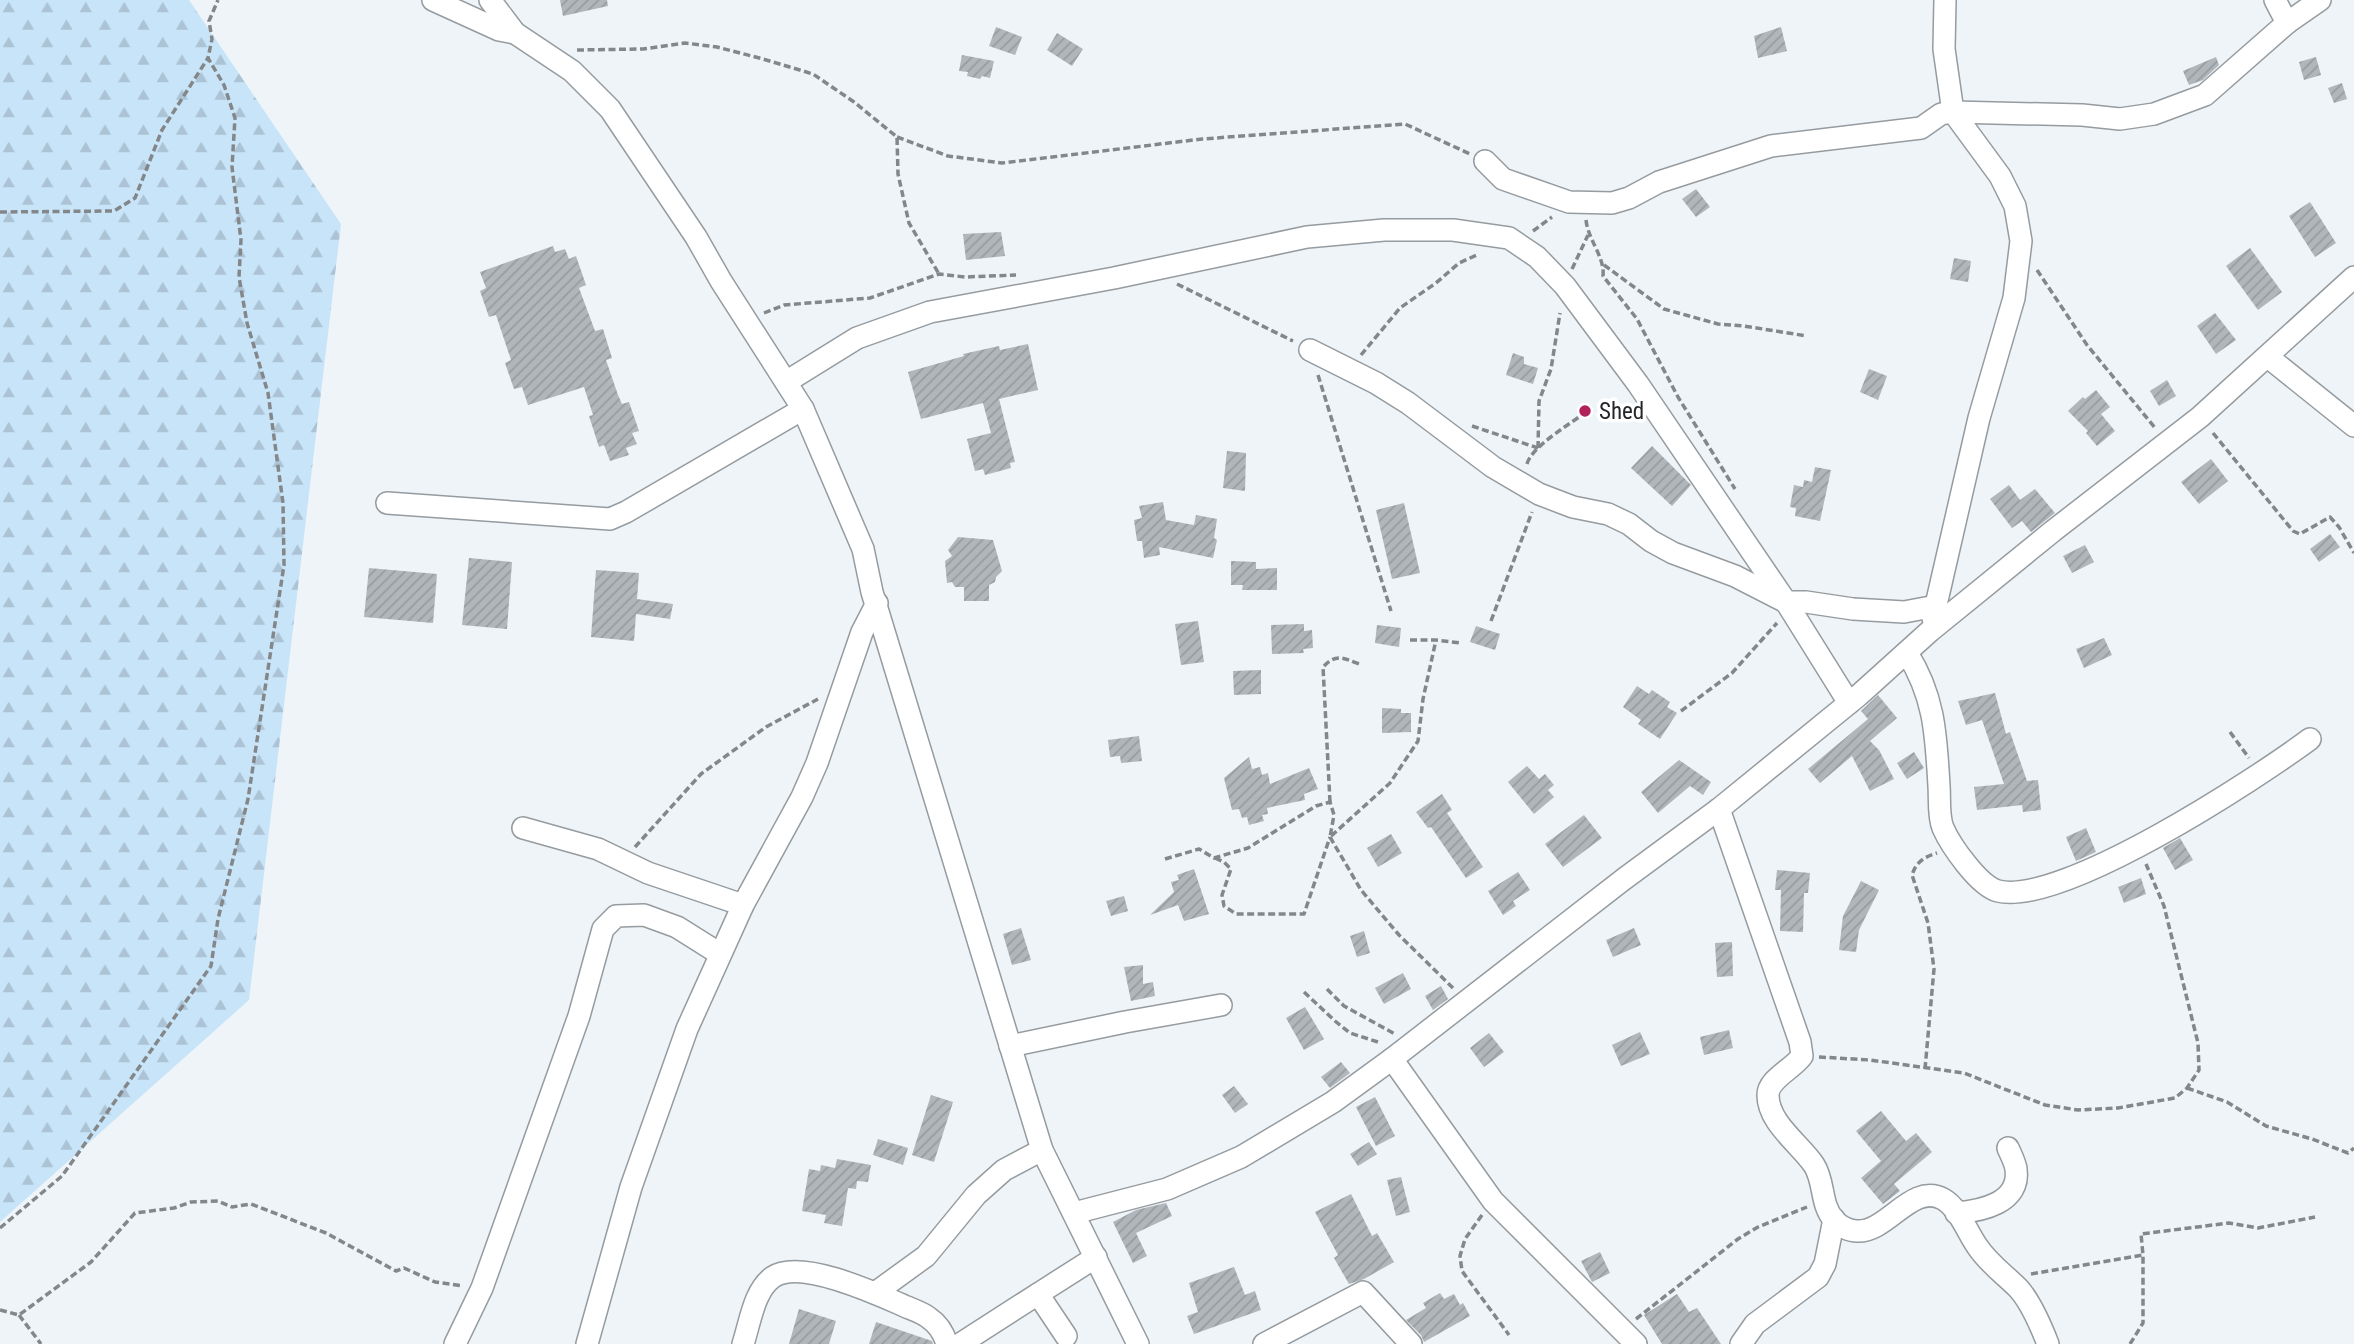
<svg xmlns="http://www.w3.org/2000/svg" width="2354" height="1344" viewBox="0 0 2354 1344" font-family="'Roboto Condensed',sans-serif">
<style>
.forest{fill:url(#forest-firs)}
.building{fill:url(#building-hatch)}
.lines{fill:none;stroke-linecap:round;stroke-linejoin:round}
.minor-casing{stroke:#959b9f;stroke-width:24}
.path{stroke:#84878a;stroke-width:3.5;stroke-dasharray:7 3.5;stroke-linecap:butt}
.minor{stroke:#fff;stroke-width:21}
.poi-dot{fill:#b02259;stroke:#fff;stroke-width:2.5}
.labels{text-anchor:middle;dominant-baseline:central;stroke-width:7;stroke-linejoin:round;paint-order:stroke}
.poi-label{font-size:23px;fill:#242628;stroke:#fff;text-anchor:start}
</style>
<defs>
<pattern id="forest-firs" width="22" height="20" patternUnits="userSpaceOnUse" patternTransform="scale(1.75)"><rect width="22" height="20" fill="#c8e4f8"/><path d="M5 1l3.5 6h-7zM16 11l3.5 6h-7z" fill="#acc3d5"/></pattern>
<pattern id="building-hatch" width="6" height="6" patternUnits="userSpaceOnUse" patternTransform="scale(1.75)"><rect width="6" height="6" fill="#b0b6ba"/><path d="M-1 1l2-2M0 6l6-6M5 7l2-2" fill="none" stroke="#979ca0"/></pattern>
</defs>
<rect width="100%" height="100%" fill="#eef4f8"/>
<!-- forest -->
<path class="forest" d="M0,0H189L341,224L249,1000L0,1222Z"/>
<!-- building -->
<g class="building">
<path d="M560,0H607L608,6L563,16Z"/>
<path d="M996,27L1022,37L1015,55L989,46Z"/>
<path d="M1781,27L1787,51L1758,58L1754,36Z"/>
<path d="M1057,33L1083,49L1072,66L1047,50Z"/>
<path d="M962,55L994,61L990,78L982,76L980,79L967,76L968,72L959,71Z"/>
<path d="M2216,57L2219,65L2203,80L2189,85L2183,71Z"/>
<path d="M2316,57L2321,75L2304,80L2299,62Z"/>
<path d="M2342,83L2347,99L2334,103L2328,88Z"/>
<path d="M1696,189L1710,207L1696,217L1682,199Z"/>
<path d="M2310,202L2336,243L2315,257L2289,216Z"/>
<path d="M1001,232L1005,256L966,260L963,234Z"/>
<path d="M553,246L555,252L565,249L569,259L576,256L586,285L579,288L595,331L603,329L612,358L606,360L618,395L622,404L629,402L639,431L632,433L637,444L626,448L629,455L610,461L604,445L599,447L589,416L593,415L584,387L528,405L522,387L514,389L505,363L511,360L496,315L489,317L480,291L486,288L480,272Z"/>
<path d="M2250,248L2282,292L2258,310L2226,266Z"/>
<path d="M1954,258L1971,261L1968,282L1950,279Z"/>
<path d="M2215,313L2236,340L2216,354L2197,326Z"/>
<path d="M1028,344L1038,390L999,399L1015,462L1010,463L1011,468L985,475L983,469L975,471L967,439L991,433L983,403L921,419L908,372L964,356L963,354L999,346L1000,350Z"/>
<path d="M1513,353L1524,357V364L1538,368L1533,384L1506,375Z"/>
<path d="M1869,369L1887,376L1878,400L1860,392Z"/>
<path d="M2167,380L2176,396L2159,406L2150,391Z"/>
<path d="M2096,390L2110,407L2101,414L2115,431L2097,446L2086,433L2088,431L2068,411L2083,397L2085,399Z"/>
<path d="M1652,446L1691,485L1672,506L1631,468Z"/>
<path d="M1227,451L1246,453L1245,491L1223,488Z"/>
<path d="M2211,459L2228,481L2199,504L2181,482Z"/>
<path d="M1815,467L1831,470L1820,521L1795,516L1796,508L1790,507L1794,485L1803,487L1804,480L1812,482Z"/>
<path d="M2009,485L2020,500L2035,489L2055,513L2031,532L2022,521L2012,528L1990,499Z"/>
<path d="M1163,502L1166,520L1194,525L1196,515L1217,519L1214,538L1217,540L1213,558L1159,547L1160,555L1144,558L1142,541H1137L1134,520L1142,518L1139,506Z"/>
<path d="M1404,503L1420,573L1392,579L1376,510Z"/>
<path d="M2330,534L2340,547L2319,562L2310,549Z"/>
<path d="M958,537L993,540L1002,571L996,577L995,582L989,585V601H964V587H955L952,582L947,583L945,561L952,556L948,550Z"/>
<path d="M2085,545L2094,562L2072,573L2063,556Z"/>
<path d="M469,558L512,562L507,629L462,625Z"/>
<path d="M1231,561L1256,562V569L1277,568V590H1242L1243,585H1231Z"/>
<path d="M369,568L437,574L433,623L364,617Z"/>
<path d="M596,570L639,573L637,599L673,604L670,619L636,614L634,641L591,637Z"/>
<path d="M1198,621L1204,662L1181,665L1175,624Z"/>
<path d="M1304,624V631L1312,630L1313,648L1303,649L1304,653L1272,654L1271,625Z"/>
<path d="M1377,625L1401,628L1399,647L1375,643Z"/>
<path d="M1476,626L1500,634L1495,650L1470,642Z"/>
<path d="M2104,638L2112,655L2084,668L2076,649Z"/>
<path d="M1261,670V694L1234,695L1233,671Z"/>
<path d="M1637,686L1649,694L1652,690L1670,702L1667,707L1677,713L1660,739L1638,724L1641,720L1623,707Z"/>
<path d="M1995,693L2006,734L2010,732L2027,781L2038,780L2041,810L2023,812L2022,805L1977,810L1974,787L2004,784L1982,720L1966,725L1958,701Z"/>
<path d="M1878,695L1897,718L1870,741L1879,750L1894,779L1870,791L1852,756L1820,783L1808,769L1868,719L1861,711Z"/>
<path d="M1382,708L1401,709V713H1411V732L1382,733Z"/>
<path d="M1139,736L1142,761L1121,763L1120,756L1110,757L1108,740Z"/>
<path d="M1914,752L1924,768L1907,779L1897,763Z"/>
<path d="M1249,757L1252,769L1260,767L1262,775L1268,773L1270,784L1309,768L1318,789L1304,794L1305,800L1267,808L1268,814L1262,815L1264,821L1249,825L1247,817L1242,818L1239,809L1232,810L1224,778Z"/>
<path d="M1679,760L1711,782L1703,795L1690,786L1658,813L1641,792Z"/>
<path d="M1527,766L1539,779L1545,774L1554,785L1548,790L1554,797L1534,814L1508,782Z"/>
<path d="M1442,794L1452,810L1447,813L1483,867L1466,878L1431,827L1428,828L1416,812Z"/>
<path d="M1584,815L1602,838L1563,867L1545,844Z"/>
<path d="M2086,828L2096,852L2076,861L2066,837Z"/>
<path d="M1391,834L1402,853L1378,867L1367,848Z"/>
<path d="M2180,838L2193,860L2175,870L2163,848Z"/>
<path d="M1194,869L1209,914L1184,921L1178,905L1150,915L1174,892L1171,882L1179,880L1177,875Z"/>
<path d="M1777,870L1810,873L1808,893H1804L1803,932L1780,931L1781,890H1775Z"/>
<path d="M1518,872L1530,890L1513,901L1516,906L1503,915L1488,891Z"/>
<path d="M2141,878L2146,894L2124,903L2118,887Z"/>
<path d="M1861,881L1879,890L1859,930L1856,952L1839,950L1843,916Z"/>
<path d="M1124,896L1128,911L1111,916L1106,901Z"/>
<path d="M1021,928L1031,960L1012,965L1003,934Z"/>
<path d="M1634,928L1641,945L1613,957L1606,940Z"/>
<path d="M1364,931L1370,953L1357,957L1350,936Z"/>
<path d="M1732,942L1733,976L1717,977L1715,943Z"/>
<path d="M1143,965V984L1153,982L1155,996L1131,1001L1124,967Z"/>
<path d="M1403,973L1411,989L1384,1004L1375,988Z"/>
<path d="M1441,986L1448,999L1433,1010L1425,996Z"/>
<path d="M1305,1007L1324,1039L1304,1050L1286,1018Z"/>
<path d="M1729,1030L1733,1048L1704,1055L1700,1037Z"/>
<path d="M1640,1032L1650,1054L1621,1066L1612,1045Z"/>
<path d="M1489,1033L1504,1052L1484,1067L1470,1048Z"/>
<path d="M1341,1062L1350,1073L1330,1088L1321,1077Z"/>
<path d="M1234,1086L1248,1104L1235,1113L1222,1095Z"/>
<path d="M931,1095L953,1102L934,1162L912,1155Z"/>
<path d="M1375,1097L1395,1136L1376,1146L1356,1107Z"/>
<path d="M1881,1111L1906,1141L1916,1133L1932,1152L1894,1184L1900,1191L1883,1204L1861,1178L1881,1161L1856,1131Z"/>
<path d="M878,1139L908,1148L903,1165L873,1155Z"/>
<path d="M1369,1142L1377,1154L1358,1166L1350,1154Z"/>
<path d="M837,1159L871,1165L868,1182L857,1181L856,1189L848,1188L842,1226L824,1223L826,1215L802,1211L809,1169L820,1171L821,1165L835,1168Z"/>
<path d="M1401,1177L1410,1212L1396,1216L1387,1180Z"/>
<path d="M1351,1194L1372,1236L1377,1233L1394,1262L1364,1279L1349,1284L1334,1258L1338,1255L1315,1212Z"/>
<path d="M1166,1203L1172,1216L1136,1233L1147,1256L1133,1263L1113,1222L1136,1210Z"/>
<path d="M1600,1252L1610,1273L1592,1282L1581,1261Z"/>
<path d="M1234,1267L1245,1295L1255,1291L1261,1310L1194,1334L1187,1316L1198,1312L1189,1283Z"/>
<path d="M1440,1293L1444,1299L1454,1294L1460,1305L1463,1303L1470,1316L1424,1342L1421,1335L1406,1320L1426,1308L1423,1303Z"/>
<path d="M1677,1294L1689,1312L1697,1308L1721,1344H1662L1644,1315Z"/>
<path d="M799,1309L836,1321L829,1344H789Z"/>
<path d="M876,1322L932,1341L933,1344H869Z"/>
</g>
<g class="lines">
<defs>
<g id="minor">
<path d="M433,0L499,30L515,33"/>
<path d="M490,0L515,33L572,71L610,109L696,237L721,281L803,409L863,549L872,592L1042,1150L1138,1344"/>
<path d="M2275,0L2287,23L2320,0"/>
<path d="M1485,161L1503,179L1569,202L1612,203L1629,198L1659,182L1771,146L1921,128L1941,114L1953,112L2082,115L2120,119L2154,114L2205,95L2287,23"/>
<path d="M1310,350L1376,383L1408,403L1493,467L1539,494L1573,507L1608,514L1629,524L1651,541L1673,553L1735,576L1786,602H1806L1853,609L1904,612L1936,606"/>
<path d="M2268,357L2354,426"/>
<path d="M786,382L857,338L930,312L1114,278L1307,237L1384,230H1453L1509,238L1537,257L1565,286L1638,384L1786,602L1849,703"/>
<path d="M387,503L610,519L626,512L803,409"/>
<path d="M1933,618L1979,418L2014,298L2021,241L2015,206L2000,176L1953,112L1944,49L1945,0"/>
<path d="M1907,653C1935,697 1936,736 1939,786C1940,799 1938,816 1943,828C1951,846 1979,886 1998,891C2061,907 2256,779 2310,739"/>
<path d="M1719,809L1800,1042L1802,1056C1793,1069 1768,1079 1768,1095C1768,1123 1800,1144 1814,1165C1825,1182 1820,1204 1834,1220C1839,1226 1849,1231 1857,1231C1887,1233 1912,1182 1943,1199C1959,1208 1967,1232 1977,1246C1988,1263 2004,1274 2018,1288C2031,1302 2041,1326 2048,1344"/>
<path d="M523,828L598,849L648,873L743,905"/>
<path d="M1010,1046L1125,1022L1221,1005"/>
<path d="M1392,1059L1493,1201L1636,1344"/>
<path d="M1074,1213L1167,1189L1241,1157L1333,1102L1392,1059L1624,879L1719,809L1859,695L1930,631L2053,531L2200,417L2354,277"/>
<path d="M1956,1213C1981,1211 2021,1203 2016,1169C2015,1162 2011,1155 2008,1148"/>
<path d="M875,1293L926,1256L976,1195L1004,1170L1042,1150"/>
<path d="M1066,1336L1038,1294L1096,1257"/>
<path d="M455,1344L482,1288L579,1016L603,929L616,916L644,915L677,927L720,954"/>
<path d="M587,1344L631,1187L687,1029L743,905L802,797L817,763L862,632L877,603"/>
<path d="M743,1344C750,1323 754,1290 773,1277C800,1259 873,1292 900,1304C910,1309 922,1312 929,1318C938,1324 944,1334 947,1344"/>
<path d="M960,1344L1038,1294"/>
<path d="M1264,1344L1363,1292L1411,1344"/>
<path d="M1741,1344L1755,1324L1818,1277L1825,1264L1834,1219"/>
</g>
</defs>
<!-- minor casing -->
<use href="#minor" class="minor-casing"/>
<!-- path -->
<g class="path">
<path d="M577,50L643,49L685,43L717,47L763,59L813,74L854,102L897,137L898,174L909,223L939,274"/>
<path d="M897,137L948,156L1002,163L1202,139L1405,124L1470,154"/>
<path d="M0,212L114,211L135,198L162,130L208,58"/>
<path d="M1586,220C1588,240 1605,257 1603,276L1637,319L1678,397L1735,489"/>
<path d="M1533,231L1552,217"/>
<path d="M1604,265L1664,309L1718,324L1744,326L1807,336"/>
<path d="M1572,269L1588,235"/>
<path d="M2037,270L2087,345L2156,429"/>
<path d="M1177,284L1293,341"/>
<path d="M764,313L784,305L870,298L939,274L965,277L1016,275"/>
<path d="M1361,355L1400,308L1436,283L1459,263L1479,254"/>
<path d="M1318,375L1391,611"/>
<path d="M1472,426L1538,448"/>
<path d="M2213,433L2293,531L2300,534L2330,517L2339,527L2354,553"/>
<path d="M1538,448L1539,401L1551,369L1560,313"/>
<path d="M1527,464C1531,448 1565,427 1579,417"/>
<path d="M1491,621L1532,512"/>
<path d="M1410,640H1436L1461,643"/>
<path d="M1681,711L1732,673L1777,623"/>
<path d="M2230,732L2249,758"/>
<path d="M1330,802L1323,667C1336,653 1343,658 1359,664"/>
<path d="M1330,837L1361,890L1399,935L1454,989"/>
<path d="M635,847L701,774L766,727L818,699"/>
<path d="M1215,858L1224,862L1231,869L1222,895L1224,906L1236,914H1304L1330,837"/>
<path d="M1165,859L1199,849L1214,858L1248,848L1316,806L1330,802L1334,815L1330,837L1390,783L1418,741L1423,699L1436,640"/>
<path d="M1327,989L1344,1006L1395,1034"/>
<path d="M1304,992L1335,1021L1350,1033L1381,1043"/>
<path d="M1819,1057L1870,1060L1964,1073L2045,1105L2078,1110L2118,1108L2175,1098L2187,1088L2199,1070L2198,1043L2164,906L2146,864"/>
<path d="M1925,1069L1934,969L1928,923L1912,875C1916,862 1924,857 1937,853"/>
<path d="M2187,1088L2227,1102L2266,1126L2312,1139L2348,1153L2354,1148"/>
<path d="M1482,1215L1465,1239L1460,1256L1462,1271L1509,1335"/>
<path d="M0,1228L62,1176L211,966L218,919L248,799L284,565L283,503L268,393L247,323L239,277L241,240L232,167L235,118L224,85L208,58L212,39L209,21L218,0"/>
<path d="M2031,1274L2143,1255L2141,1234L2229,1223L2258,1228L2315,1217"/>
<path d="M0,1310L19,1315L91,1262L135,1213L174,1208L191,1202L218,1201L232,1207L251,1204L326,1233L396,1271L404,1268L435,1282L463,1286"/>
<path d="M19,1315L41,1344"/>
<path d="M1636,1319L1738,1239L1758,1227L1807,1207"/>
<path d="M2130,1344L2143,1323V1255"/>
</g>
<!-- minor -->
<use href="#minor" class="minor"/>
</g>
<!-- markers -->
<circle class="poi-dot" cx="1585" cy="411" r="7"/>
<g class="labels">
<!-- poi labels -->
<g class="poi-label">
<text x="1599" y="411">Shed</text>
</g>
</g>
</svg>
